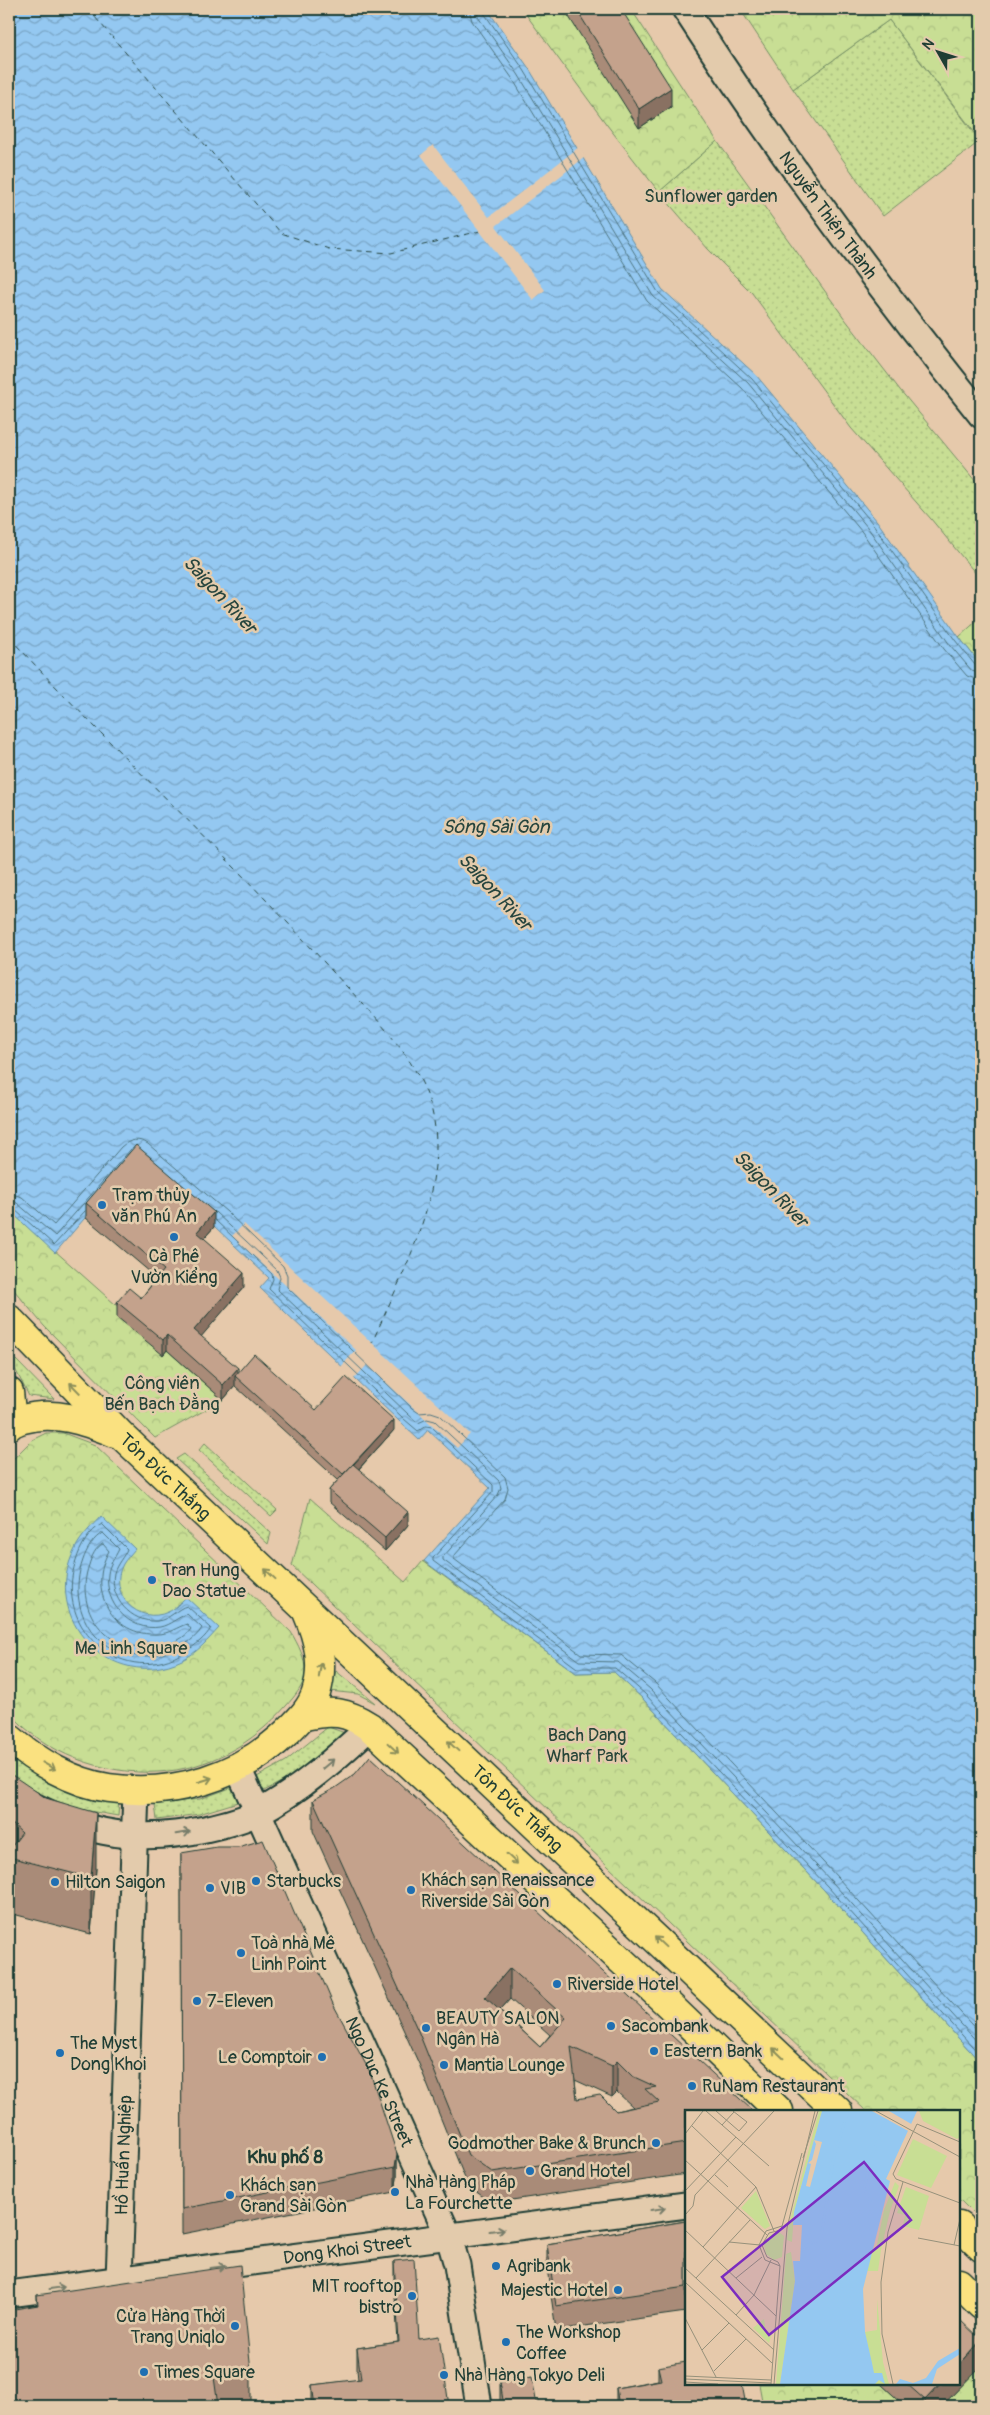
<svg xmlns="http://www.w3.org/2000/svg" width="990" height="2415" viewBox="0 0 990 2415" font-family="Pangolin,sans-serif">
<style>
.grass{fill:url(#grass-dots);stroke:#748e64}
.park{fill:url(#park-crowns);stroke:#748e64}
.water{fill:url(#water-waves);stroke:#6590a5}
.pier{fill:#e6c9ab}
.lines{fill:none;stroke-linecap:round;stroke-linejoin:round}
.shore{stroke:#4e7580;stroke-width:1}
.ferry{stroke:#25443d;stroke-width:1;stroke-dasharray:6 5;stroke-linecap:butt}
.minor-casing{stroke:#1f3d34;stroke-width:29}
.major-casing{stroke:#1f3d34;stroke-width:31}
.minor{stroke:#e3cbac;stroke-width:25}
.major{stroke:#fae180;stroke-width:28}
.wall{fill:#a98b78;stroke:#1f3d34;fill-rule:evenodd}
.shaded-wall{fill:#897162;stroke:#1f3d34}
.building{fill:#c4a28c;stroke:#1f3d34;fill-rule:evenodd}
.oneway{stroke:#8c8f5a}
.oneway2{stroke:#777d6a}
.poi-dot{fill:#1f6fb2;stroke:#e3cbac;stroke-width:2}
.labels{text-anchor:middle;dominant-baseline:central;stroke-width:5;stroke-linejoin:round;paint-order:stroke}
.park-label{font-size:18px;fill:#274539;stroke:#e3cbac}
.street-label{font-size:18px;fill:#1f3d34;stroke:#e3cbac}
.poi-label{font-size:18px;fill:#1f3d34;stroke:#e3cbac;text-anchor:start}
.water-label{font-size:19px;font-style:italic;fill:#25443d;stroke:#e3cbac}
.neighbourhood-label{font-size:19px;font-weight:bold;fill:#1f3d34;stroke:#e3cbac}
.inset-river{fill:none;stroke:#94c8f1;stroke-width:2.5}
.inset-road{fill:none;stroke:#96917b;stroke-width:1}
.view{fill:#7b2cbf;fill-opacity:0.15;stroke:#7b2cbf;stroke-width:2.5}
.inset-edge{fill:none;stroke:#1f3d34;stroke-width:2.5}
</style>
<defs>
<pattern id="grass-dots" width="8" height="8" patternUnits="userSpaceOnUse" patternTransform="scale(1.25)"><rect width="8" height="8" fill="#c8de94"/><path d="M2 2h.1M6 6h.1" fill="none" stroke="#abbf80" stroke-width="1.8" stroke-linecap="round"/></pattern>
<pattern id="park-crowns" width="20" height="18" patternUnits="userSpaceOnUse" patternTransform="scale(1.25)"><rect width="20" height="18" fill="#c8de94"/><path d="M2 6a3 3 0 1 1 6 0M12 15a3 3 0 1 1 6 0" fill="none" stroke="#abbf80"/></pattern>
<pattern id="water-waves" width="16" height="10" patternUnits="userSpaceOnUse" patternTransform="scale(1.25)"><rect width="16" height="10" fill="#94c8f1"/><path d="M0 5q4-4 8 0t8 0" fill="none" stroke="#78a4c4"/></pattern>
</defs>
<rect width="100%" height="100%" fill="#e6c9ab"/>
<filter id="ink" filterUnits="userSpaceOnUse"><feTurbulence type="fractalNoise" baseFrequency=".02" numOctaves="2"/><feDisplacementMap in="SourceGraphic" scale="10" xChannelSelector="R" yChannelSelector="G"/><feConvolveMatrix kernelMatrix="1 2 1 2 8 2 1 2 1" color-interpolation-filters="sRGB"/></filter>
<g filter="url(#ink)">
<!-- grass -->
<g class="grass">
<path d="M889,20L980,141L883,216L793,89Z"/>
<path d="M717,141L845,319L900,390L981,488V580L931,519L851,428L752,293L708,249L659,192Z"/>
<path d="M16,1360L54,1399L29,1396L12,1363Z"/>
<path d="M205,1443L277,1510L271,1516L199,1450Z"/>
<path d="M184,1454L271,1533L268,1544L176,1459Z"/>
<path d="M336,1671L375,1703L358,1694L329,1691Z"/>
<path d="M328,1727L348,1734L300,1772L262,1792L255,1778L286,1761Z"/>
<path d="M15,1762L69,1791L119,1801L118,1816L61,1806L9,1778V1769Z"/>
<path d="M233,1787L238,1802L199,1814L157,1820L155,1804L200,1799Z"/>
</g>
<!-- park -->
<g class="park">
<path d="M522,9H631L717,141L659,192L607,125Z"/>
<path d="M740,9H981V141L889,20L793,89Z"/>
<path d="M981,617V665L959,637Z"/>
<path d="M9,1210L223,1400L155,1438L44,1326L9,1284Z"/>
<path d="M46,1433H63L95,1445L291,1632C298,1645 306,1658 305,1674C304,1686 294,1697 286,1706C254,1743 209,1769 158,1772C105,1775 43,1754 9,1711V1463L32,1440Z"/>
<path d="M310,1498L405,1582L423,1561L576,1673L614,1672L642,1698L824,1890L981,2063V2221L959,2199V2111H866L292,1566Z"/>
<path d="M981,2366V2406H942Z"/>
<path d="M759,2384H881L905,2406H763Z"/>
</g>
<!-- water -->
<g class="water">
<path d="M9,9H487L528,67L662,289L756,375L877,521L959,637L981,665V2063L824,1890L642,1698L614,1672L576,1673L424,1561L490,1488L428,1430L419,1440L400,1422L260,1288L269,1278L214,1226L136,1158L55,1253L9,1210Z"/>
<path d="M101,1516L135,1549C131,1554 126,1559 123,1564C107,1593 138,1626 168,1612C175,1609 180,1603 186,1597L219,1628C208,1640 197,1653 182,1660C111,1694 39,1618 75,1549C81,1536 92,1526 101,1516Z"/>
</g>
<!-- pier -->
<g class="pier">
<path d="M433,145L489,217L579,147L585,157L496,226L545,290L533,300L421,155Z"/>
<path d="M244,1224L470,1434L457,1448L367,1365L353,1380L340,1368L356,1350L232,1236Z"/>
</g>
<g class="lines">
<!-- shore -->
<g class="shore">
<path d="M469,9L472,21L512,78L647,301L742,388L862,532L944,649L967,676L981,681"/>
<path d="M477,9L478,17L518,74L653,296L748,383L868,528L950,645L972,671L981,674"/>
<path d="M483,9L484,13L524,70L658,292L752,379L873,524L955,640L975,665L981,667"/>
<path d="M9,1193L22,1197L54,1225L121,1147C130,1139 139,1138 148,1144L227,1212L283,1266L287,1275V1287L413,1409L419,1413L431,1412L440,1415L505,1477L508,1488L505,1499L454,1556V1559L581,1654L621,1655L655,1683L838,1878L981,2035"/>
<path d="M9,1201L17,1203L55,1236L131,1149"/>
<path d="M9,1207L14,1209L54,1245L85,1211"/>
<path d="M215,1212L277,1270L280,1277L277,1289L408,1414L418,1423L427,1419L435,1421L499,1481L501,1488L498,1495L443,1557V1560L579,1661L618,1662L650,1689L833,1883L981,2046"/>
<path d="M215,1220L272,1274L273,1279L269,1289L404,1419L418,1431L426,1426L432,1427L493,1485V1492L433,1558V1561L577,1668H615L645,1694L828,1887L981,2056"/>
<path d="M102,1524L127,1549C124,1557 117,1563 114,1573C109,1598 131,1623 157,1621C170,1620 177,1608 187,1606L211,1628C206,1637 195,1646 186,1651C125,1691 52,1629 76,1561C80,1547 89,1531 102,1524Z"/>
<path d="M103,1533L119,1549C115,1558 109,1564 108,1574C104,1603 129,1632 160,1627C170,1625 178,1617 187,1614L202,1628C194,1641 179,1649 165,1653C105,1670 63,1616 83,1560C86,1551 94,1536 103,1533Z"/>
<path d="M103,1544L109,1551C87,1589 111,1637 158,1634C169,1634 177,1627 187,1624L191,1629C184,1639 173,1643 162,1646C112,1659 72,1613 89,1565C91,1558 96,1546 103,1544Z"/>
</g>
<!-- ferry -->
<g class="ferry">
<path d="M88,9L281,233L329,249L391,253L480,231"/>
<path d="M9,637C114,751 229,856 333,972C367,1009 418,1057 431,1107C452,1185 402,1273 372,1343"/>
</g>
<defs>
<g id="minor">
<path id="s1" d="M685,9C776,149 876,284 981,415"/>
<path id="s2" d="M238,1768L449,2237L457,2265L479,2406"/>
<path d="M9,1793C75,1830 129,1846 205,1829C223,1825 243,1820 259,1812C301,1790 336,1758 370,1727"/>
<path id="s3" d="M119,2280L136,1791"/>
<path id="s4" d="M9,2294L686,2205"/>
</g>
<g id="major">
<path id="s5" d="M9,1319L121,1435L838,2111"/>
<path d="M9,1392L12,1422"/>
<path d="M9,1426C13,1422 17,1421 23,1419C55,1410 85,1421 115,1433"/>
<path d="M304,1716C333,1710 346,1711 370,1727L667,2003L779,2111"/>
<path d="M9,1738C36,1761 72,1783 109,1788C174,1797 240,1777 287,1732C299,1720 311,1709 316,1693C325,1665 318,1638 307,1612"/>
<path d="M959,2226L981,2247"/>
<path d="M959,2283L981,2305"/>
</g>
</defs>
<!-- minor casing -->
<use href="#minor" class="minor-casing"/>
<!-- major casing -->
<use href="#major" class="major-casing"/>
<!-- minor -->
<use href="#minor" class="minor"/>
<!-- major -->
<use href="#major" class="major"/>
</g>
<!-- wall -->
<g class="wall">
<path d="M564,9H621L671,107L639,128Z"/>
<path d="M86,1203L214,1227L204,1238L244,1287L201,1336L238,1373L316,1410L394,1430L359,1469L408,1525L385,1551L329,1502V1490L338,1480L235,1386L223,1400L167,1350L163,1355L117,1317V1302L141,1298L157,1278L86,1218Z"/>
<path d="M9,1773L96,1868L91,1934L9,1913Z"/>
<path d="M313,1800L686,2111V2174L492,2203L468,2186L419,2064L313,1831ZM510,1999L550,2035L540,2047L500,2010ZM575,2080L612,2097L617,2092L633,2107L616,2111L577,2099Z"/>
<path d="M181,1853L333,2004L397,2154V2178L395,2192L182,2234Z"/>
<path d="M686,2221V2312L556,2330L547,2268V2244Z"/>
<path d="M394,2261L419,2339L449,2406H312V2385L358,2380L357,2369V2348L398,2342L394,2282Z"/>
<path d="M37,2295L251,2372V2406H9L37,2305Z"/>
<path d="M658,2367L746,2406H616V2388L658,2380Z"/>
<path d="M500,2382L537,2406H500Z"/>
<path d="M881,2384H959L942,2406H905Z"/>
</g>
<!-- shaded-wall -->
<g class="shaded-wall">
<path d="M671,88V107L639,128V109Z"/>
<path d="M214,1212V1227L197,1246V1232Z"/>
<path d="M244,1273V1287L194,1345V1330Z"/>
<path d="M167,1335V1350L163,1355V1340Z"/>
<path d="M238,1368V1378L235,1376V1386L223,1400V1385Z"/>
<path d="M394,1420V1430L344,1485V1475Z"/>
<path d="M408,1512V1525L385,1551V1538Z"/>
<path d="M96,1813V1868L91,1934V1878Z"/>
<path d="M510,1968V1999L485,2027V1997Z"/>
<path d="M617,2061V2092L612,2097V2066Z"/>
<path d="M397,2154V2178L395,2192V2167Z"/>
<path d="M981,2341V2366L942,2406H925V2400L940,2384H959V2365Z"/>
</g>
<!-- building -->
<g class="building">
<path d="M576,9H621L671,88L639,109Z"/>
<path d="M136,1145L214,1212L197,1232L244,1273L194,1330L238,1368L223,1385L167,1335L163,1340L117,1302L129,1288L141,1298L164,1270L86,1203Z"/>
<path d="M254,1354L316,1410L346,1377L394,1420L353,1464L343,1474L235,1376Z"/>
<path d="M353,1464L408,1512L385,1538L329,1490Z"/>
<path d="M370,1756L753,2111H686V2143L492,2172L468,2155L419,2033L313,1800L335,1788L355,1774ZM510,1968L566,2018L540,2047L485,1997ZM571,2047L612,2066L617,2061L632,2076L656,2087L645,2089L659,2102L616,2111L600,2095L577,2099Z"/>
<path d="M9,1773L46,1798L96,1813L91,1878L9,1857V1850L22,1833L9,1821Z"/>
<path d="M263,1840L333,2004L370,2072L397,2154L395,2167L182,2209L181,1853L217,1847H238Z"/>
<path d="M686,2221V2287L556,2306L547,2244Z"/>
<path d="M414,2259L419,2339L439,2336L449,2406H315L312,2385L361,2379L357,2348L399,2342L394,2261Z"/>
<path d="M240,2265L251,2372L214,2377L218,2406H9V2310L38,2305L37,2295Z"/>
<path d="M959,2319L981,2340L959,2365Z"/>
<path d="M686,2362V2384H742L746,2406H619L616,2388L661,2380L658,2367Z"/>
<path d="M532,2377L537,2406H504L500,2382Z"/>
<path d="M907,2384H940L925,2400Z"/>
</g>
<!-- one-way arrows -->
<defs><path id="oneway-shaft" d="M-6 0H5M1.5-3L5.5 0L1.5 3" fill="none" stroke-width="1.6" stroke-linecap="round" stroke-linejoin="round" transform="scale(1.25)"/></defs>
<g class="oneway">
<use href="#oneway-shaft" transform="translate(75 1388) rotate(-134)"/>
<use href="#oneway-shaft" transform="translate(270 1574) rotate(-137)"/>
<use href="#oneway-shaft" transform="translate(320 1670) rotate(-81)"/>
<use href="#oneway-shaft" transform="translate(453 1746) rotate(-137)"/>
<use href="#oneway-shaft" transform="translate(393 1748) rotate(43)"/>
<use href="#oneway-shaft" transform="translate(49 1766) rotate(29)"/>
<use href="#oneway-shaft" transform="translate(205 1780) rotate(-17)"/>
<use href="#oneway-shaft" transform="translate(512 1859) rotate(43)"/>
<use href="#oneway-shaft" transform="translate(660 1942) rotate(-137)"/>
<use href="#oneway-shaft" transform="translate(778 2053) rotate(-136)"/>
</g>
<g class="oneway2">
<use href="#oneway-shaft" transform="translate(328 1764) rotate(-40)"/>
<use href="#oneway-shaft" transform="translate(183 1833) rotate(-9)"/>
<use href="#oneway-shaft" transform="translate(658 2209) rotate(-8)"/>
<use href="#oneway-shaft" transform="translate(497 2230) rotate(-8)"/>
<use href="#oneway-shaft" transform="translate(218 2267) rotate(-7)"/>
<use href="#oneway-shaft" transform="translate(57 2288) rotate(-8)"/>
</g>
</g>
<!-- markers -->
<g class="poi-dot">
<circle cx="102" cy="1205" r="5"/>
<circle cx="174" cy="1237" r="5"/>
<circle cx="152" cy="1580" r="5"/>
<circle cx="256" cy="1881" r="5"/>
<circle cx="55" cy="1882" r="5"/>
<circle cx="210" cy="1888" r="5"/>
<circle cx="411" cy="1890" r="5"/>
<circle cx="241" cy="1953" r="5"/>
<circle cx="557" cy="1984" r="5"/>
<circle cx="197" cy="2001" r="5"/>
<circle cx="611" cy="2026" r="5"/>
<circle cx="426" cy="2028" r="5"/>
<circle cx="654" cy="2051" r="5"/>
<circle cx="60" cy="2053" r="5"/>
<circle cx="322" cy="2057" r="5"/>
<circle cx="444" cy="2065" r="5"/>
<circle cx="692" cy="2086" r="5"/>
<circle cx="656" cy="2143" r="5"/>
<circle cx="530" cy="2171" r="5"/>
<circle cx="395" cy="2192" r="5"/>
<circle cx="230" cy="2195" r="5"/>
<circle cx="496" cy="2266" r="5"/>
<circle cx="618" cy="2290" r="5"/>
<circle cx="412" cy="2296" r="5"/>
<circle cx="235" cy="2326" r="5"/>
<circle cx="506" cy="2342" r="5"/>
<circle cx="144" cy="2372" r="5"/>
<circle cx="444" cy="2375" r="5"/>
</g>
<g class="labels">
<!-- park labels -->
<g class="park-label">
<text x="711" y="196">Sunflower garden</text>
<text x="162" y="1383">Công viên<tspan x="162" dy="21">Bến Bạch Đằng</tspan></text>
<text x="131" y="1648">Me Linh Square</text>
<text x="587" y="1735">Bach Dang<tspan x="587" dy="21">Wharf Park</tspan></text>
</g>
<!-- street labels -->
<g class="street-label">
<text stroke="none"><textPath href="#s1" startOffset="251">Nguyễn Thiện Thành</textPath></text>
<text stroke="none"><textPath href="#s5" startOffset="222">Tôn Đức Thắng</textPath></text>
<text stroke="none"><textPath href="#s5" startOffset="706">Tôn Ðức Thắng</textPath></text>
<text stroke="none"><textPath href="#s2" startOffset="344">Ngo Duc Ke Street</textPath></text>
<text stroke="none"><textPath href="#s3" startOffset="125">Hồ Huấn Nghiệp</textPath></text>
<text stroke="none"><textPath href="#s4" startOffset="341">Dong Khoi Street</textPath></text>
</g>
<!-- poi labels -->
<g class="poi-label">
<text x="112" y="1195">Trạm thủy<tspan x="112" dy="21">văn Phú An</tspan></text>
<text x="174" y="1256" text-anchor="middle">Cà Phê<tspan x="174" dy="21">Vườn Kiểng</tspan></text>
<text x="162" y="1570">Tran Hung<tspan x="162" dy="21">Dao Statue</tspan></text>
<text x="421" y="1880">Khách sạn Renaissance<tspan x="421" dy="21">Riverside Sài Gòn</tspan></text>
<text x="266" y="1881">Starbucks</text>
<text x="65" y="1882">Hilton Saigon</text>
<text x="220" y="1888">VIB</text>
<text x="251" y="1943">Toà nhà Mê<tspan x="251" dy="21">Linh Point</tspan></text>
<text x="567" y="1984">Riverside Hotel</text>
<text x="207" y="2001">7-Eleven</text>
<text x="436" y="2018">BEAUTY SALON<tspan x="436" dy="21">Ngân Hà</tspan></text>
<text x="621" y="2026">Sacombank</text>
<text x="70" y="2043">The Myst<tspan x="70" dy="21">Dong Khoi</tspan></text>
<text x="664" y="2051">Eastern Bank</text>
<text x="312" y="2057" text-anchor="end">Le Comptoir</text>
<text x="454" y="2065">Mantia Lounge</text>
<text x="702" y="2086">RuNam Restaurant</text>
<text x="646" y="2143" text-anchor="end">Godmother Bake &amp; Brunch</text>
<text x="540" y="2171">Grand Hotel</text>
<text x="405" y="2182">Nhà Hàng Pháp<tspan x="405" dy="21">La Fourchette</tspan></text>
<text x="240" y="2185">Khách sạn<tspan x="240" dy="21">Grand Sài Gòn</tspan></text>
<text x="506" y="2266">Agribank</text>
<text x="402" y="2286" text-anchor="end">MIT rooftop<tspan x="402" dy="21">bistro</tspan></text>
<text x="608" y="2290" text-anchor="end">Majestic Hotel</text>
<text x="225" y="2316" text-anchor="end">Cửa Hàng Thời<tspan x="225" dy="21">Trang Uniqlo</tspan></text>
<text x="516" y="2332">The Workshop<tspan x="516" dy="21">Coffee</tspan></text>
<text x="154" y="2372">Times Square</text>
<text x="454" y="2375">Nhà Hàng Tokyo Deli</text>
</g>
<!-- water labels -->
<g class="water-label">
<text transform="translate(220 595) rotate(47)">Saigon River</text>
<text x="496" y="827">Sông Sài Gòn</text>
<text transform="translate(495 892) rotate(47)">Saigon River</text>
<text transform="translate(771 1189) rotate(46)">Saigon River</text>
</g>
<!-- neighbourhood labels -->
<g class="neighbourhood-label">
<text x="285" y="2157">Khu phố 8</text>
</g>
</g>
<!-- overview -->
<g transform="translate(685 2110)">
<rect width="275" height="275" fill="#e6c9ab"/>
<path d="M71,81L85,116L80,119L56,98ZM199,100L205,101L196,140L191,139Z" fill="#c8de94"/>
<path d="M134,1H137L109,102L107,132L102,130L103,118ZM234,1H275V27L272,29L238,11ZM228,29L262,46L246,78L212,65ZM210,72L214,76L205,101L199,100ZM221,77L244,86L234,120L218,116L220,105L212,103ZM94,122L99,126L97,147L89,150L81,144L79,134L85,125ZM187,139L196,140L193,161H182ZM106,142L110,171L95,274H91L101,144ZM192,189L198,252L204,274H190L180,222L192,220ZM79,209L81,222L87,223L84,233L68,218Z" fill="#c8de94"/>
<path d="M137,1H232L201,69L205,71L178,179L180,222L187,253L189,263H197L200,274L194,270L190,274H95L110,171L108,151H115L117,115H108L109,102ZM275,238V244L252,259L247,274H211L215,269L228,273L241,268L253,251Z" fill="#94c8f1"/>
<path d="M187,1H204L228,15L225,22ZM129,30L137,32L125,77L121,76L126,54L123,53L127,50L131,34Z" fill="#e6c9ab"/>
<path class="inset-river" d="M188,91L179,80L186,48L201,9M118,138L136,128L148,51L163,1"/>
<path class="inset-road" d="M21,1L84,56M31,1L54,21L62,12L48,1M191,1L275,47M37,15L49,2M7,16L71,77L89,121M0,24L18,1M275,32L232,14L208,64L211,69L275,93M118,48L133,1M0,50L82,125M30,65L43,77M0,81L51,27M0,105L8,96L10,85L89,1M0,120L91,206M96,120L117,43M233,128L275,136M44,132L75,135M269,135L275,109M18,137L71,77M93,152L82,147L77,135L84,123L96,120M95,156L80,150L74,135L81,121L97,116M0,158L89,240M11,168L65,110M51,168L77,147M0,172L87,253M51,205L69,185L86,150M0,208L31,267M17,240L44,213M29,261L61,229M0,266L86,270M0,269L86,273M0,272L33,274M86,274L95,156L93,152M89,274L102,118L130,1M208,274L197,224L196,172L203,122L218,72"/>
<path class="view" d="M179,52L226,110L84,225L37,167Z"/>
<rect width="275" height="275" class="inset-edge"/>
</g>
<!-- margin -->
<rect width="990" height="2415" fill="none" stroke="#e3cbac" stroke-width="30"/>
<rect x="15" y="15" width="960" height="2385" fill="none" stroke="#1f3d34" stroke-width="2" filter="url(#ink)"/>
<!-- north arrow -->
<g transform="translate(938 52) rotate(309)" stroke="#e3cbac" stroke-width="4" paint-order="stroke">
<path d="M0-4L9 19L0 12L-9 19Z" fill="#1f3d34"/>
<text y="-8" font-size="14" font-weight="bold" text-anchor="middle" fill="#1f3d34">N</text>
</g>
</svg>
